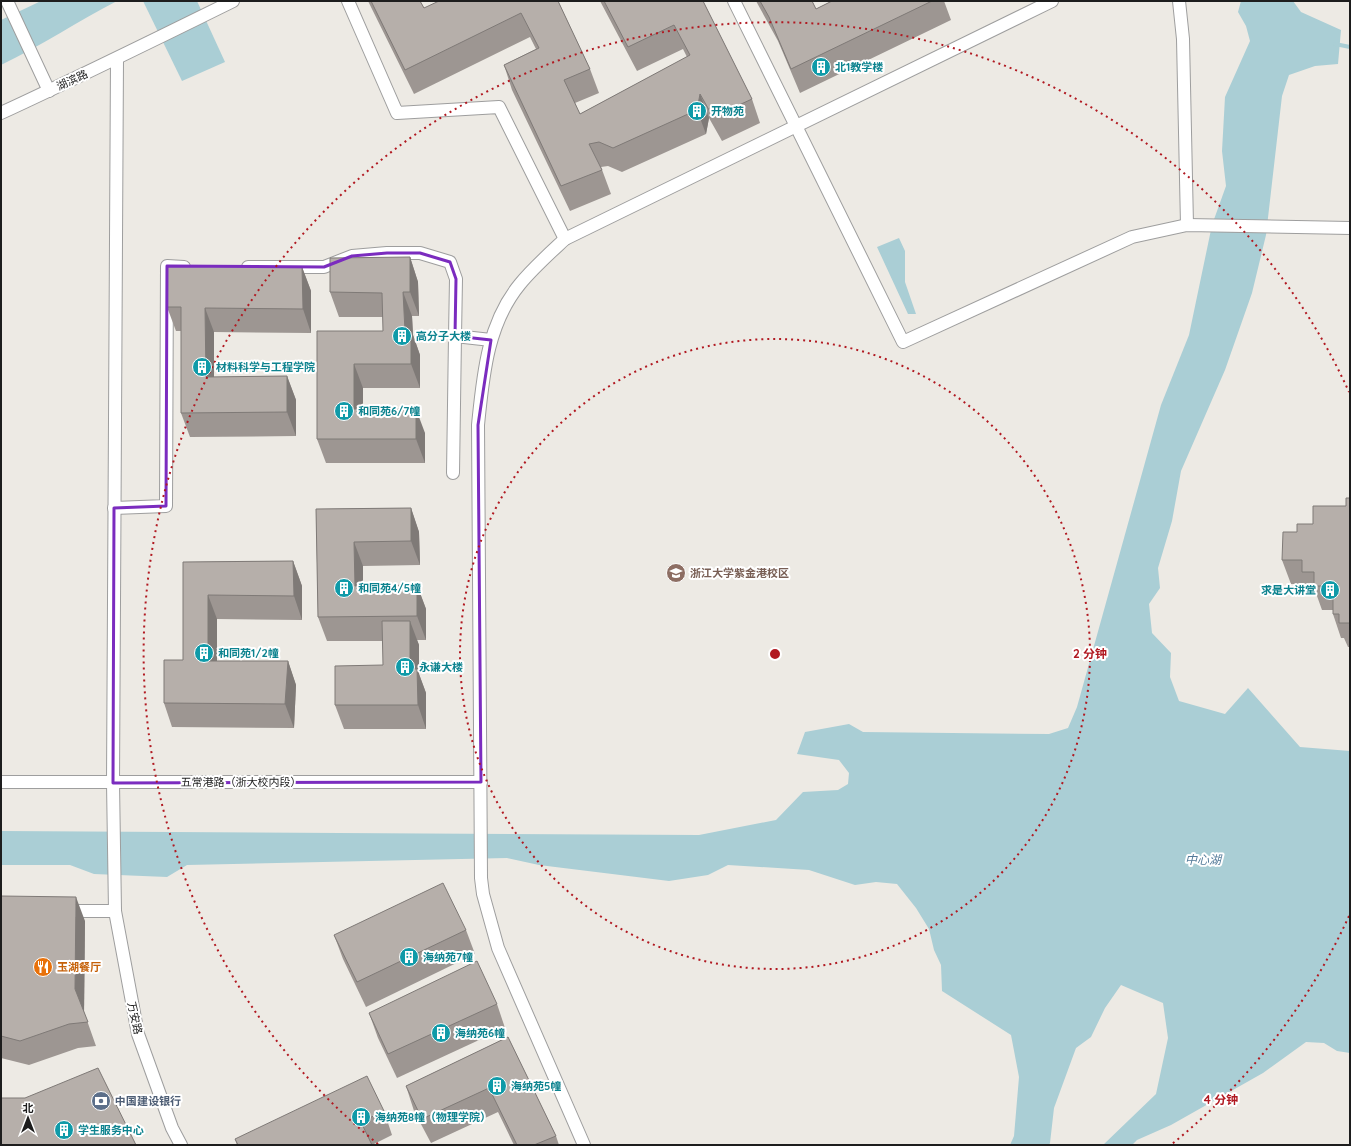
<svg xmlns="http://www.w3.org/2000/svg" width="1351" height="1146" viewBox="0 0 1351 1146" font-family="Quicksand,'Noto Sans SC',sans-serif">
<style>
.water{fill:#aaced5}
.lines{fill:none;stroke-linecap:round;stroke-linejoin:round}
.stream{stroke:#aaced5;stroke-width:4}
.street-casing{stroke:#9e9e9e;stroke-width:14}
.street{stroke:#fff;stroke-width:12}
.wall{fill:#9d9692}
.shaded-wall{fill:#7f7a77}
.building{fill:#b6afaa;stroke:#7f7a77}
.marked{fill:none;stroke:#7b2cbf;stroke-width:3;stroke-linejoin:round}
.ring{fill:none;stroke:#b11921;stroke-width:2;stroke-dasharray:2 4}
.labels{text-anchor:middle;dominant-baseline:central;stroke-width:4;stroke-linejoin:round;paint-order:stroke}
.culture-label{font-size:11px;font-weight:bold;fill:#0d838f;stroke:#fff;text-anchor:start}
.street-label{font-size:11px;fill:#1d1d1d;stroke:#fff}
.education-label{font-size:11px;font-weight:bold;fill:#785e54;stroke:#fff;text-anchor:start}
.food-label{font-size:11px;font-weight:bold;fill:#c56008;stroke:#fff;text-anchor:start}
.service-label{font-size:11px;font-weight:bold;fill:#4e5e75;stroke:#fff;text-anchor:start}
.water-label{font-size:12px;font-style:italic;fill:#537a99;stroke:#fff}
.centre{fill:#b11921;stroke:#fff;stroke-width:2}
.ring-label{font-size:12px;text-anchor:middle;font-weight:bold;fill:#b11921;stroke:#fff;stroke-width:4;stroke-linejoin:round;paint-order:stroke}
</style>
<rect width="100%" height="100%" fill="#edeae4"/>
<!-- water -->
<g class="water">
<path d="M41,1H117C78,21 41,46 1,65V20Z"/>
<path d="M143,1H197L225,62L182,81Z"/>
<path d="M1241,1H1293L1301,12L1341,30L1338,64L1315,66L1289,75L1282,96L1266,235L1252,293L1225,370L1181,471L1172,521L1158,568L1160,588L1149,604L1152,633L1171,653L1170,677L1179,701L1225,714L1248,688L1300,747L1350,751V1053L1337,1051L1324,1043L1306,1042L1263,1073L1171,1125L1137,1140L1132,1145H1103L1156,1094L1168,1038L1163,1003L1121,985L1105,1008L1091,1037L1076,1048L1054,1108L1050,1143L1049,1145H1010L1014,1136L1019,1077L1011,1035L942,991L941,965L934,950L929,929L916,908L897,884L876,882L855,885L809,870L728,865L708,875L669,881L539,865L507,858L187,865L167,877L94,874L70,865H1V831L699,835L776,820L803,792L838,790L848,784L849,773L839,760L797,754L805,732L849,724L863,732L1049,734L1068,728L1077,707L1161,405L1189,335L1212,225L1226,186L1222,151L1225,97L1250,41L1246,26L1238,12Z"/>
<path d="M899,238L905,251V282L916,314H908L877,247Z"/>
</g>
<g class="lines">
<!-- stream -->
<path class="stream" d="M1335,44L1350,47"/>
<defs>
<g id="street">
<path d="M7,1L49,91"/>
<path d="M348,1L397,113L499,107L565,239"/>
<path d="M734,1L903,342L1132,237L1187,225L1350,228"/>
<path d="M1179,1L1183,39L1187,225"/>
<path d="M117,59L113,783L115,911L138,1034L172,1128L181,1145"/>
<path d="M1,113C79,77 156,39 233,1"/>
<path d="M248,267H324L352,256L387,253H420L450,262L456,279L455,336L491,340"/>
<path d="M453,473L455,336"/>
<path d="M114,508L166,506L167,266L184,267"/>
<path d="M1,782H481"/>
<path d="M64,911H115"/>
<path d="M584,1145L498,948L483,894L481,878L478,425C483,376 487,324 520,284C533,268 550,253 565,239L1052,1"/>
</g>
</defs>
<!-- street casing -->
<use href="#street" class="street-casing"/>
<!-- street -->
<use href="#street" class="street"/>
</g>
<!-- wall -->
<g class="wall">
<path d="M368,1H420L424,8L558,1L590,69L599,93L575,103L580,114L687,57L683,49L637,71L600,1H703L752,99L760,123L722,141L709,118L706,134L622,172L608,166L601,167L611,194L570,211L512,90L504,65L536,49L530,37L414,94Z"/>
<path d="M756,1H812L816,9L832,1H944L951,20L800,93L778,41Z"/>
<path d="M410,257L418,282L419,316H412L413,335L420,355V388H363V409L425,433V463H326L317,439V331H383V317H339L330,292Z"/>
<path d="M302,267L311,291V333L214,332V377L287,376L296,400V436L190,437L181,413V331H176L167,307Z"/>
<path d="M1350,498V647H1348L1344,638H1341L1333,614V610H1322L1317,596H1311L1306,584H1291L1282,560L1297,532L1313,524L1346,506Z"/>
<path d="M411,508L419,532L420,565L363,566V586L417,585L426,609V640H417L419,645V674L426,693V729H344L335,705L383,665V641H327L318,617L316,509Z"/>
<path d="M293,561L302,586V620L217,619V661H288L296,685L294,728L172,727L164,703L183,660V562Z"/>
<path d="M1,896L85,921L84,1012L96,1046L78,1048L29,1065L1,1058Z"/>
<path d="M466,930L475,954L366,1007L343,959L334,935Z"/>
<path d="M497,1004L505,1028L397,1078L378,1038L369,1013Z"/>
<path d="M508,1037L556,1136L559,1145H514L498,1112L431,1143L414,1111L406,1086Z"/>
<path d="M384,1111L392,1135L372,1145H237L235,1139Z"/>
</g>
<!-- shaded-wall -->
<g class="shaded-wall">
<path d="M700,94L709,118L706,134L697,110Z"/>
<path d="M410,257L418,282L419,316L410,292Z"/>
<path d="M302,267L311,291V333L303,309Z"/>
<path d="M403,292L412,316L413,335L420,355V388L411,364L405,331Z"/>
<path d="M205,308L214,332V401L206,377Z"/>
<path d="M354,364L363,388V433L354,409Z"/>
<path d="M287,376L296,400V436L287,412Z"/>
<path d="M416,409L425,433V463L416,439Z"/>
<path d="M411,508L419,532L420,565L411,541Z"/>
<path d="M354,542L363,566V610L355,586Z"/>
<path d="M293,561L302,586V620L294,596Z"/>
<path d="M417,585L426,609V640L417,616Z"/>
<path d="M208,595L217,619V685L208,661Z"/>
<path d="M410,621L419,645V674L426,693V729L418,705L410,669Z"/>
<path d="M288,661L296,685L294,728L285,704Z"/>
<path d="M76,897L85,921L84,1014L75,989Z"/>
</g>
<!-- building -->
<g class="building">
<path d="M371,1H420L424,8L439,1H558L590,69L564,80L580,114L690,55L674,25L628,47L604,1H703L752,99L713,117L700,94L697,110L613,148L599,142L589,144L602,170L561,186L504,65L539,48L521,13L405,70Z"/>
<path d="M760,1H812L816,9L832,1H932L791,69L769,17Z"/>
<path d="M410,257V292H403L405,331H411V364H354V409H416V439H317V331H383L382,293L330,292V258Z"/>
<path d="M167,266L302,267L303,309L205,308L206,377L287,376V412L181,413V307H167Z"/>
<path d="M1346,498H1350V623H1339V614H1333V586H1314V572H1302V560H1282L1283,532H1297V524H1313V506H1346Z"/>
<path d="M411,508V541L354,542L355,586L417,585V616L318,617L316,509Z"/>
<path d="M293,561L294,596L208,595V661H288L285,704L164,703V660H183V562Z"/>
<path d="M382,621H410V669H417L418,705H335V666L383,665Z"/>
<path d="M443,883L466,930L357,982L334,935Z"/>
<path d="M1,896L76,897L75,989L88,1022L69,1024L20,1041L1,1036Z"/>
<path d="M477,961L497,1004L388,1054L369,1013Z"/>
<path d="M508,1037L556,1136L534,1145H517L489,1088L422,1119L406,1086Z"/>
<path d="M98,1068L136,1145H1V1098H25Z"/>
<path d="M367,1076L384,1111L361,1122L372,1145H238L235,1139Z"/>
</g>
<!-- marked area -->
<path class="marked" d="M387,253H420L450,262L456,279L455,336L491,340L478,425L481,782L113,783L114,508L166,506L167,266L324,267L352,256Z"/>
<!-- distance rings -->
<g class="ring">
<circle cx="775" cy="654" r="315"/>
<path d="M1349 916A631 631 0 0 1 1172 1144M378 1144A631 631 0 1 1 1349 392"/>
</g>
<!-- icons -->
<defs>
<symbol id="building-disc" viewBox="-11 -11 22 22"><circle r="9.5" fill="#0f9aa8" stroke="#fff"/><path d="M-4-6H4V6H1V3H-1V6H-4ZM-2.5-4.3h1.7v1.8h-1.7ZM.8-4.3h1.7v1.8H.8ZM-2.5-1h1.7V.8h-1.7ZM.8-1h1.7V.8H.8Z" fill="#fff"/></symbol>
<symbol id="university-disc" viewBox="-11 -11 22 22"><circle r="9.5" fill="#8d6e63" stroke="#fff"/><path d="M0-5L7-2L0 1L-7-2ZM-4 1L0 2.5L4 1V4Q0 6-4 4Z" fill="#fff"/></symbol>
<symbol id="restaurant-disc" viewBox="-11 -11 22 22"><circle r="9.5" fill="#e8710a" stroke="#fff"/><path d="M-5-6h1v4h1v-4h1v4h1v-4h1v5L-1.5 .5V6h-2V.5L-5-1ZM5-6V6H3V1.5H1.5Q1.5-4 5-6Z" fill="#fff"/></symbol>
<symbol id="bank-disc" viewBox="-11 -11 22 22"><circle r="9.5" fill="#5c6f8a" stroke="#fff"/><path d="M-6-4H6V4H-6ZM0-2.3a2.3 2.3 0 1 0 0 4.6a2.3 2.3 0 1 0 0-4.6Z" fill="#fff"/></symbol>
</defs>
<g fill-rule="evenodd">
<use href="#building-disc" x="810" y="56" width="22" height="22"/>
<use href="#building-disc" x="686" y="100" width="22" height="22"/>
<use href="#building-disc" x="391" y="325" width="22" height="22"/>
<use href="#building-disc" x="191" y="356" width="22" height="22"/>
<use href="#building-disc" x="333" y="400" width="22" height="22"/>
<use href="#university-disc" x="665" y="562" width="22" height="22"/>
<use href="#building-disc" x="333" y="577" width="22" height="22"/>
<use href="#building-disc" x="1319" y="579" width="22" height="22"/>
<use href="#building-disc" x="193" y="642" width="22" height="22"/>
<use href="#building-disc" x="394" y="656" width="22" height="22"/>
<use href="#building-disc" x="398" y="946" width="22" height="22"/>
<use href="#restaurant-disc" x="32" y="956" width="22" height="22"/>
<use href="#building-disc" x="430" y="1022" width="22" height="22"/>
<use href="#building-disc" x="486" y="1075" width="22" height="22"/>
<use href="#bank-disc" x="90" y="1090" width="22" height="22"/>
<use href="#building-disc" x="350" y="1106" width="22" height="22"/>
<use href="#building-disc" x="53" y="1119" width="22" height="22"/>
</g>
<g class="labels">
<!-- culture labels -->
<g class="culture-label">
<text x="835" y="67">北1教学楼</text>
<text x="711" y="111">开物苑</text>
<text x="416" y="336">高分子大楼</text>
<text x="216" y="367">材料科学与工程学院</text>
<text x="358" y="411">和同苑6/7幢</text>
<text x="358" y="588">和同苑4/5幢</text>
<text x="1316" y="590" text-anchor="end">求是大讲堂</text>
<text x="218" y="653">和同苑1/2幢</text>
<text x="419" y="667">永谦大楼</text>
<text x="423" y="957">海纳苑7幢</text>
<text x="455" y="1033">海纳苑6幢</text>
<text x="511" y="1086">海纳苑5幢</text>
<text x="375" y="1117">海纳苑8幢（物理学院）</text>
<text x="78" y="1130">学生服务中心</text>
</g>
<!-- street labels -->
<g class="street-label">
<text transform="translate(72 80) rotate(-25)">湖滨路</text>
<text x="241" y="782">五常港路（浙大校内段）</text>
<text transform="translate(135 1018) rotate(77)">万安路</text>
</g>
<!-- education labels -->
<g class="education-label">
<text x="690" y="573">浙江大学紫金港校区</text>
</g>
<!-- food labels -->
<g class="food-label">
<text x="57" y="967">玉湖餐厅</text>
</g>
<!-- service labels -->
<g class="service-label">
<text x="115" y="1101">中国建设银行</text>
</g>
<!-- water labels -->
<g class="water-label">
<text x="1203" y="859">中心湖</text>
</g>
</g>
<circle cx="775" cy="654" r="6" class="centre"/>
<g class="ring-label">
<text x="1090" y="658">2 分钟</text>
<text x="1221" y="1104">4 分钟</text>
</g>
<!-- border -->
<rect width="1351" height="1146" fill="none" stroke="#1d1d1d" stroke-width="4"/>
<!-- north arrow -->
<g transform="translate(28 1118)" stroke="#ffffff" stroke-width="3" paint-order="stroke">
<path d="M0-3L7 15L0 10L-7 15Z" fill="#1d1d1d"/>
<text y="-6" font-size="11" font-weight="bold" text-anchor="middle" fill="#1d1d1d">北</text>
</g>
</svg>
